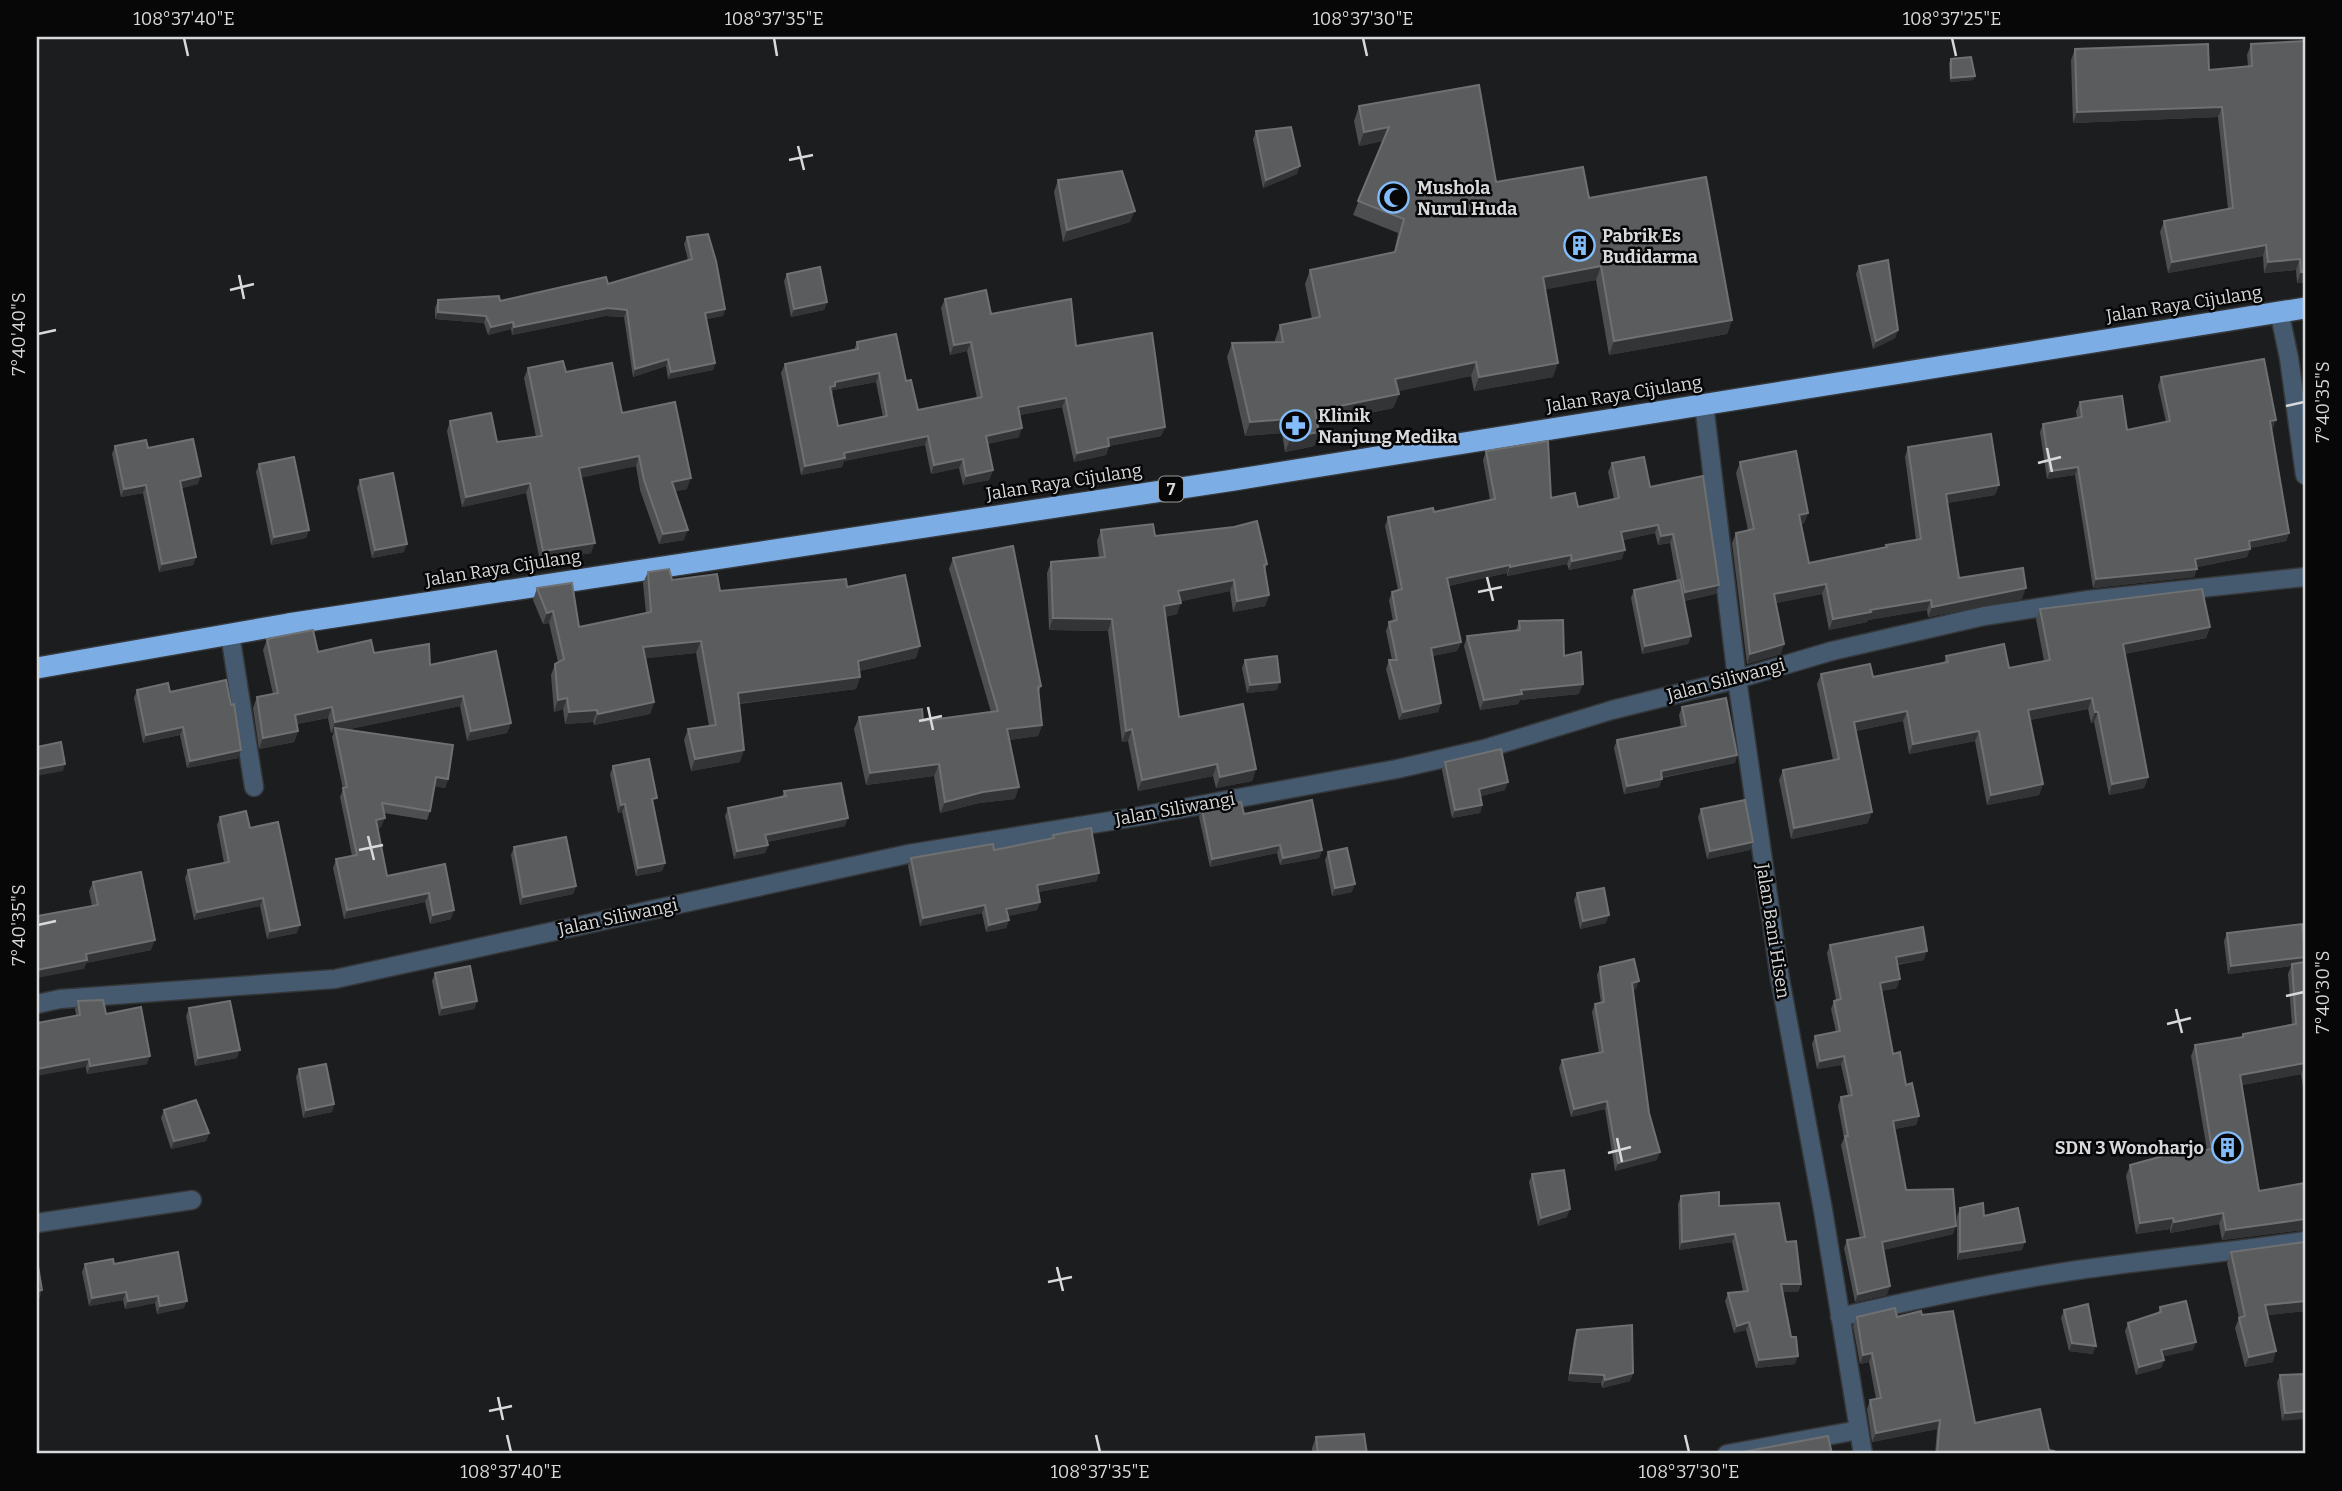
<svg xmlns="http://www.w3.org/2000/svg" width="2342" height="1491" viewBox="0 0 2342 1491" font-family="Bitter,serif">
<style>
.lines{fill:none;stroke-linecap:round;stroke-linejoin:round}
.street-casing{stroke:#353739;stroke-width:21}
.highway-casing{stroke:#353739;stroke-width:24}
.street{stroke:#45596f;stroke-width:18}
.highway{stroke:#7cade5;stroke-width:21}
.wall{fill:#4c4e50;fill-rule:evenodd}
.shaded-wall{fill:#323436}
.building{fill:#5b5c5e;stroke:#6e7072;stroke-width:2;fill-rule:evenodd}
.ticks{fill:none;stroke:#d8d9db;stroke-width:2.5}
.labels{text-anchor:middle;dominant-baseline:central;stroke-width:5;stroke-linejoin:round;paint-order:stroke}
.shield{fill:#070708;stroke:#999a9c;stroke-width:2}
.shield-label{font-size:16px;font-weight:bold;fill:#d8d9db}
.poi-label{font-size:18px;font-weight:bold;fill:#d8d9db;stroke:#070708;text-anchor:start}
.street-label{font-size:18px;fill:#d8d9db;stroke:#070708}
.neatline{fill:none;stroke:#d8d9db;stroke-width:2.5}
.ticks-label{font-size:18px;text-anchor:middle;fill:#d8d9db}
</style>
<rect width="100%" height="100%" fill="#1b1d1f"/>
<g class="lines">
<defs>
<g id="street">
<path d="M2279,311L2289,358L2305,475"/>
<path d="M1704,404L1737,679L1780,979L1823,1210L1863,1454"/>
<path d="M230,634L254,787"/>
<path d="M37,1004L60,999L335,979L908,854L1141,816L1397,769L1484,749L1612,710L1737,679L1832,651L1984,616L2088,600L2305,577"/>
<path d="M37,1223L192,1200"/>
<path d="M1840,1317C1917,1299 1993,1283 2071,1271C2149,1260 2227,1252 2305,1241"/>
<path d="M1727,1454L1859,1430"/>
</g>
<path id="highway" d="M37,668L288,624L1234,480L2305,308"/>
</defs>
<!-- street casing -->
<use href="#street" class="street-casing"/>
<!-- highway casing -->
<use href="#highway" class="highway-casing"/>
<!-- street -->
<use href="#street" class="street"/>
<!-- highway -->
<use href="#highway" class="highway"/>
</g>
<!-- wall -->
<g class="wall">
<path d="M2251,44L2305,283H2297L2296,270L2264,273L2263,256L2168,273L2160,232L2164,221L2228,209L2218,117L2073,123L2071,60L2075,49L2209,70L2248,66L2247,55Z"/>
<path d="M1951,59L1975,76L1973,80L1950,82L1949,63Z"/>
<path d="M1359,106L1496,182L1589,198L1732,320L1727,334L1609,355L1596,280L1545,289L1553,377L1474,391L1471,376L1398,391L1399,394L1393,408L1318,424L1319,432L1314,446L1285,452L1282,433L1245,436L1227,357L1232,343L1275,342V340L1280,325L1312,319L1305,284L1310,270L1394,253L1398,233L1353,215L1383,141L1359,146L1354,121Z"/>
<path d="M1256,131L1297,174L1263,188L1253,139Z"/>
<path d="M1058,180L1130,222L1063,242L1054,192Z"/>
<path d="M687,237L725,309L723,316L706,319L715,363L713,370L668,379L666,366L633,377L624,317L605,316L512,335L511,329L488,335L484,323L435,319V308L438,300L500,301L608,284L688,260L684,244Z"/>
<path d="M1859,266L1898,330L1895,338L1873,349L1856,274Z"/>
<path d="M787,274L827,302L824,310L791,317L784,281Z"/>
<path d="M945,299L991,314L1076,346L1165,427L1161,436L1109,446L1106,455L1074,462L1062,407L1020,415L1019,437L987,444L993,470L989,480L963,485L959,468L931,474L925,445L844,461L842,467L801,475L781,373L785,364L854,350L857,342L906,381L918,410L977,398L967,351L950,355L941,308ZM876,382L883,417L838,426L832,395L833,390Z"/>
<path d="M528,368L566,372L622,413L687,489L675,491L684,540L659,544L640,490L636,466L581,477L591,553L540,561L526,493L462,507L447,431L450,421L497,442L536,437L524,378Z"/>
<path d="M2161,377L2273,429H2271L2289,533L2286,541L2250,548L2247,557L2197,567L2194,577L2093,588L2075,475L2047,479L2040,432L2043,424L2077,418L2076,411L2080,402L2127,430L2166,422L2158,386Z"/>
<path d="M115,446L148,448L198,484L182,488L196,557L193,565L159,572L143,493L121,497L112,454Z"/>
<path d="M1908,447L1999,485L1995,495L1947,503L1959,578L2022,599L1928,617L1927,610L1868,620L1867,622L1829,630L1822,594L1776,603L1781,654L1747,664L1732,543L1736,533L1748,530L1736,473L1740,462L1808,513L1804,523L1801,524L1809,563L1885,548L1886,545L1916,540L1905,457Z"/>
<path d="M1486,451L1551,498L1578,507L1614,499L1608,472L1612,463L1650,487L1719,585L1715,594L1684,601L1691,636L1688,644L1642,654L1631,598L1634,590L1677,581L1670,543L1658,545L1655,533L1623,540L1622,559L1569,570L1567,564L1507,576V573L1448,586L1461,642L1457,651L1432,656L1441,703L1438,712L1399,720L1386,669L1389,660H1392L1386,631L1389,622L1393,621L1389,600L1392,592L1398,590L1385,526L1388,517L1434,512L1490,500L1483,460Z"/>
<path d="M259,464L309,530L306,538L271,545L256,472Z"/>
<path d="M360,480L404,552L372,558L357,488Z"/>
<path d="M1101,530L1155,536L1267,564L1265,570L1269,595L1265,606L1233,612L1230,591L1180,601L1177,614L1165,617L1179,717L1256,769L1252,781L1216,788L1213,776L1138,791L1128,741L1122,742L1108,631L1049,630L1047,573L1051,562L1099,557L1097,541Z"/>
<path d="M953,558L1041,686L1039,692L1042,725L1038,736L1009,740L1015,799L979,803L940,813L934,776L866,785L854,729L859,717L923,721L991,712L949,569Z"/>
<path d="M648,572L672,580L720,591L847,587L916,658L859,671L860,677L856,689L739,704L740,762L691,771L684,740L688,729L709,726L696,653L646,658L654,702L650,714L594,725L593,722L565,724L563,709L554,712L551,675L555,664L558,662L549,623L543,624L533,600L537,588L579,627L646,613L643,583Z"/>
<path d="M2040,609L2210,627L2206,638L2124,654L2148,777L2144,788L2109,795L2094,722L2091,723L2088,709L2030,720L2043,784L2039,795L1987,805L1975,741L1909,754L1903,721L1856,731L1868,823L1791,839L1779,780L1783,770L1833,760L1817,684L1821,674L1873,677L1944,663L1946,656L2009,668L2044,661L2036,619Z"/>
<path d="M1519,621L1564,656L1579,694L1520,700L1518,704L1480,710L1464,646L1467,636L1516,630Z"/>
<path d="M267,639L318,652L374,653L430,665L511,723L507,733L467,741L460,706L345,730L448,779L445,788L435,786L430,811L427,820L384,813L381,827L378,828L387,876L445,864L451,919L430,924L425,902L344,919L333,868L336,859L352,856L340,797L343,789L332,737L334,732L331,733L328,718L297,724L298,731L294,742L259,749L253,708L257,697L273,694L263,650Z"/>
<path d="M1245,660L1277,690L1247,693L1242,668Z"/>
<path d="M137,690L170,692L238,758L187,768L180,735L143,743L134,698Z"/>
<path d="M1682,707L1737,755L1735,763L1662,778L1659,787L1624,794L1614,748L1617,740L1681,727L1679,715Z"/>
<path d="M1445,762L1505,790L1481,796L1482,805L1480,813L1452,818L1442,770Z"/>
<path d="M613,766L654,806L665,863L662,871L636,876L622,812L618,813L610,774Z"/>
<path d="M784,791L845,826L767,842L768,845L765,853L734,859L725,816L728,808L782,797Z"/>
<path d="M1202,809L1244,814L1322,850L1319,858L1280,865L1277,853L1210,867L1199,817Z"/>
<path d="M1701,809L1753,842L1750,850L1707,859L1698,817Z"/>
<path d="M220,817L250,828L297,933L267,939L260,906L194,920L185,878L188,870L224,863L217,825Z"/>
<path d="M1053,835L1097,881L1038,892L1040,902L1037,910L1008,916L1009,920L1006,928L986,932L982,913L920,926L908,866L911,858L994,850L1052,838Z"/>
<path d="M514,847L576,886L573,894L520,905L511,855Z"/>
<path d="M1328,852L1352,892L1332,896L1325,860Z"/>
<path d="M93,882L151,950L86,963L84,969L92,906L89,891Z"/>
<path d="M1577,893L1606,923L1580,929L1574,900Z"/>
<path d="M2227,933L2305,954L2303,963L2305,962V1101L2301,1074L2242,1085L2259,1191L2305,1183V1231L2303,1230L2222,1240L2219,1224L2170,1233V1229L2136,1234L2126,1176L2130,1165L2207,1150L2191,1056L2195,1045L2241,1038L2243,1034L2292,1025L2288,974L2291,966L2228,974L2224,941Z"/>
<path d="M1830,945L1924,960L1897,965V988L1881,991L1893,1054L1919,1116L1916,1125L1894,1129L1906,1190L1953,1234L1883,1250L1887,1295L1855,1302L1844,1248L1847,1240L1860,1238L1841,1145L1844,1138L1838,1106L1841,1097L1848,1096L1841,1065L1817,1069L1812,1044L1815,1036L1836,1032L1831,1009L1834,1001L1836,1000L1827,953Z"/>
<path d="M1600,967L1636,989L1633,990L1649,1113L1657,1160L1615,1171L1605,1109L1571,1117L1559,1068L1562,1060L1599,1053L1592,1012L1595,1004L1601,1003L1597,975Z"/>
<path d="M435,973L477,1001L474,1009L439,1016L432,981Z"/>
<path d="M78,1001L106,1014L147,1064L87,1074L75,1009Z"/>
<path d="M189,1008L237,1058L195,1066L186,1016Z"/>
<path d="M299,1069L334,1104L332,1112L303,1118L296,1077Z"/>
<path d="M164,1110L209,1133L206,1141L171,1149L161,1118Z"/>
<path d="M1532,1174L1567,1217L1538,1226L1529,1182Z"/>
<path d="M1681,1196L1719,1206L1786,1242L1801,1284L1798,1292H1783L1795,1364L1756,1368L1746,1330L1734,1333L1725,1301L1728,1293L1743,1291L1732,1242L1679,1250L1678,1204Z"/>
<path d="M1960,1208L1984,1216L2022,1250L1957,1260V1216Z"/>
<path d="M2231,1252L2305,1311L2267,1315L2273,1362L2245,1367L2235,1328L2239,1318L2227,1263Z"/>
<path d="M85,1264H114L184,1308L157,1314L155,1303L125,1309L123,1300L89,1306L82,1272Z"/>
<path d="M2160,1307L2193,1350L2163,1356L2164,1360L2161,1368L2136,1375L2125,1331L2128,1323L2158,1313Z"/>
<path d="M2064,1310L2093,1354L2069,1351L2061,1318Z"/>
<path d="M1922,1315L1975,1423L2049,1450L2053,1454H1935L1937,1429L1872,1442L1867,1409L1870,1400L1876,1399L1869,1362L1860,1364L1853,1326L1857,1317H1897Z"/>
<path d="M1577,1330L1633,1373L1630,1381L1602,1388L1601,1383L1568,1381L1574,1338Z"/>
<path d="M2305,1374L2282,1421L2277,1382L2280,1375Z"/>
<path d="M1316,1437L1367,1454H1312V1448Z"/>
</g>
<!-- shaded-wall -->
<g class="shaded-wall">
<path d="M1975,76L1973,80L1950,82L1951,78Z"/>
<path d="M2222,107L2218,117L2073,123L2077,112Z"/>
<path d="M1389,127L1384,141L1359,146L1364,132Z"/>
<path d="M1300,166L1297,174L1263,188L1266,180Z"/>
<path d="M1135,211L1130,222L1063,242L1067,230Z"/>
<path d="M2266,245L2263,256L2168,273L2172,262Z"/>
<path d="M2300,259L2296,270L2264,273L2268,262Z"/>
<path d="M1601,266L1596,280L1538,291L1543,277Z"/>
<path d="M2301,272H2305V283H2297Z"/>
<path d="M827,302L824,310L791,317L794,309Z"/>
<path d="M608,308L627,310L624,317L605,316L512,335L514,327Z"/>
<path d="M725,309L723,316L702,320L705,313Z"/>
<path d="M438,312L486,316L484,323L435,319Z"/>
<path d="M1732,320L1727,334L1609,355L1614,341Z"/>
<path d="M513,322L511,329L488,335L491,327Z"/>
<path d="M1898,330L1895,338L1873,349L1876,341Z"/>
<path d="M971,342L967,351L950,355L954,345Z"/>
<path d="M668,359L666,366L633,377L635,369Z"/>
<path d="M1476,362L1471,376L1390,393L1395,379Z"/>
<path d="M715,363L713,370L668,379L671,372Z"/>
<path d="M1558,363L1553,377L1474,391L1479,377Z"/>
<path d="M879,373L876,382L833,390L832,395L830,387L835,382Z"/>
<path d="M1399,394L1393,408L1310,425L1315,411Z"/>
<path d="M1066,398L1062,407L1015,416L1018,407Z"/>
<path d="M1287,419L1282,433L1245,436L1250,422Z"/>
<path d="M2276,420L2273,429L2266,430L2270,421Z"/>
<path d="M1165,427L1161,436L1104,447L1108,438Z"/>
<path d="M1022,428L1019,437L982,445L986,436Z"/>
<path d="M1319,432L1314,446L1285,452L1291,437Z"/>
<path d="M928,436L925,445L844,461L842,467L801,475L805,466L844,453Z"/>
<path d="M1109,446L1106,455L1074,462L1077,453Z"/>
<path d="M639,456L636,466L576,479L579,468Z"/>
<path d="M963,459L959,468L931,474L934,465Z"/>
<path d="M2078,467L2075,475L2047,479L2050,471Z"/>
<path d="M993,470L989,480L963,485L966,476Z"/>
<path d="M201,476L198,484L178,489L180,481Z"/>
<path d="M691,478L687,489L668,493L672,482Z"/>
<path d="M530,483L526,493L462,507L466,497Z"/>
<path d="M146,485L143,493L121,497L124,489Z"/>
<path d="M1999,485L1995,495L1942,504L1946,494Z"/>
<path d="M1808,513L1804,523L1796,525L1799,515Z"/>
<path d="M1658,525L1655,533L1618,541L1621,532Z"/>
<path d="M309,530L306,538L271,545L274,537Z"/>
<path d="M688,530L684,540L659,544L663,534Z"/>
<path d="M2289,533L2286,541L2246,549L2249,541Z"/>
<path d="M1673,534L1670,543L1658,545L1661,536Z"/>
<path d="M595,543L591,553L540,561L543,551Z"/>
<path d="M407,544L404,552L372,558L375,550Z"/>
<path d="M2250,549L2247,557L2192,568L2195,559Z"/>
<path d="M1625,550L1622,559L1569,570L1572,561Z"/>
<path d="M1571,555L1567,564L1507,576L1510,567Z"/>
<path d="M196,557L193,565L159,572L162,564Z"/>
<path d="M1510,565L1507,573L1444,587L1447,578Z"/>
<path d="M2197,569L2194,577L2093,588L2096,579Z"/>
<path d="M1234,580L1230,591L1174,603L1178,591Z"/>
<path d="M1826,584L1822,594L1771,604L1774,594Z"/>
<path d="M1719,585L1715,594L1682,601L1685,592Z"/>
<path d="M2026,588L2022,599L1928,617L1932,607Z"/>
<path d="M1269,595L1265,606L1233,612L1237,601Z"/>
<path d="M1931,600L1927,610L1868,620L1867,622L1829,630L1833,619L1870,610Z"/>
<path d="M1181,603L1177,614L1160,618L1164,606Z"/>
<path d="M553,611L549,623L543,624L547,613Z"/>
<path d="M1053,618L1112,619L1108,631L1049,630Z"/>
<path d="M2210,627L2206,638L2119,655L2123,644Z"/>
<path d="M1691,636L1688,644L1642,654L1645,646Z"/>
<path d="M701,641L696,653L639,659L643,647Z"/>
<path d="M1461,642L1457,651L1428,657L1431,648Z"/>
<path d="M1784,644L1781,654L1747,664L1750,654Z"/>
<path d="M920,646L916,658L853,672L858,661Z"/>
<path d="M860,677L856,689L733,704L738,693Z"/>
<path d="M1280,682L1277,690L1247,693L1250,685Z"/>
<path d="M1583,684L1579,694L1520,700L1518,704L1480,710L1484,700L1521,690Z"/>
<path d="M463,696L460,706L336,732L335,728L334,732L331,733L335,722Z"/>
<path d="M567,698L563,709L554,712L558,700Z"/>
<path d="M2092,698L2088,709L2025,721L2028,710Z"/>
<path d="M654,702L650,714L594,725L598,714Z"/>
<path d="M1441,703L1438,712L1399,720L1403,712Z"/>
<path d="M332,707L328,718L291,725L295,715Z"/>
<path d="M597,710L593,722L565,724L569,712Z"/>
<path d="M1907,711L1903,721L1850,732L1854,722Z"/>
<path d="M2095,712H2098L2094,722L2091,723Z"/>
<path d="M511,723L507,733L467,741L471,731Z"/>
<path d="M1042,725L1038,736L1002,741L1007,729Z"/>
<path d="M183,727L180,735L143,743L146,735Z"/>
<path d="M1132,729L1128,741L1122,742L1126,731Z"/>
<path d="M298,731L294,742L259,749L263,738Z"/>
<path d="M1979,731L1975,741L1909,754L1913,744Z"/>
<path d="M241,750L238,758L187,768L190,761Z"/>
<path d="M744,750L740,762L691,771L695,759Z"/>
<path d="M1737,755L1735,763L1658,778L1661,771Z"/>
<path d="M65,764L63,771L37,776V769Z"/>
<path d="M939,764L934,776L866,785L870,773Z"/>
<path d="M1217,764L1213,776L1138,791L1142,780Z"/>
<path d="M1256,769L1252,781L1216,788L1220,777Z"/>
<path d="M436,777L448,779L445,788L433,786Z"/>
<path d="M2148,777L2144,788L2109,795L2112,784Z"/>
<path d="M1662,779L1659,787L1624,794L1627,786Z"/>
<path d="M1508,782L1505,790L1476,797L1479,789Z"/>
<path d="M2043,784L2039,795L1987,805L1991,795Z"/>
<path d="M1019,787L1015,799L979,803L940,813L945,802L983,792Z"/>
<path d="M625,804L622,812L618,813L621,805Z"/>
<path d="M1482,805L1480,813L1452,818L1455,810Z"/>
<path d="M1872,812L1868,823L1791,839L1794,828Z"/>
<path d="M385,818L381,827L373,829L376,820Z"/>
<path d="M848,818L845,826L763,843L765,835Z"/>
<path d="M1753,842L1750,850L1707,859L1710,851Z"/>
<path d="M768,845L765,853L734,859L737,851Z"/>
<path d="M1280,845L1277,853L1210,867L1212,859Z"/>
<path d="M1322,850L1319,858L1280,865L1283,858Z"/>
<path d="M665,863L662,871L636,876L638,868Z"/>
<path d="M1099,873L1097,881L1034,893L1037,885Z"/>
<path d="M1355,884L1352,892L1332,896L1335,888Z"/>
<path d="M576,886L573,894L520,905L523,897Z"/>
<path d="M429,893L425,902L344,919L347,910Z"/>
<path d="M263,898L260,906L194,920L197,912Z"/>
<path d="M1040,902L1037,910L1003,917L1006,909Z"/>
<path d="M985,905L982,913L920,926L923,918Z"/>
<path d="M454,910L451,919L430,924L433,915Z"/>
<path d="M1609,915L1606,923L1580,929L1583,921Z"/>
<path d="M1009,920L1006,928L986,932L989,925Z"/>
<path d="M300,925L297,933L267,939L270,931Z"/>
<path d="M155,940L151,950L86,963L84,969L37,978V970L86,954Z"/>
<path d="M1927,951L1924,960L1892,965L1896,957Z"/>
<path d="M2305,957L2303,965L2292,964L2291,966L2228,974L2231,966Z"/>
<path d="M1900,979L1897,988L1877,992L1880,983Z"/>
<path d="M1639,981L1636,989L1629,991L1632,983Z"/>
<path d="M477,1001L474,1009L439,1016L442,1008Z"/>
<path d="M240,1050L237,1058L195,1066L198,1058Z"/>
<path d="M150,1056L147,1064L87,1074L90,1066Z"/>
<path d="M1844,1056L1841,1065L1817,1069L1820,1061Z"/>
<path d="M89,1059L86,1067L37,1076V1069Z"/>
<path d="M2305,1063L2301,1074L2236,1086L2240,1075Z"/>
<path d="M1607,1101L1605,1109L1571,1117L1574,1109Z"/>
<path d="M334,1104L332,1112L303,1118L306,1110Z"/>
<path d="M1919,1116L1916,1125L1890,1130L1893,1121Z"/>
<path d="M209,1133L206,1141L171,1149L174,1141Z"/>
<path d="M1660,1152L1657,1160L1615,1171L1618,1163Z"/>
<path d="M1570,1209L1567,1217L1538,1226L1541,1218Z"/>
<path d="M2223,1213L2219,1224L2170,1233L2174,1222Z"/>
<path d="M2173,1218L2170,1229L2136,1234L2140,1223Z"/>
<path d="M2305,1219V1225L2303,1230L2222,1240L2226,1230Z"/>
<path d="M1956,1226L1953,1234L1879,1251L1882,1242Z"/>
<path d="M1735,1234L1732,1242L1679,1250L1682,1242Z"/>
<path d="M2025,1242L2022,1250L1957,1260L1960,1252Z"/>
<path d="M1781,1284H1801L1798,1292H1778Z"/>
<path d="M1890,1286L1887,1295L1855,1302L1858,1294Z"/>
<path d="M42,1290L40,1298L37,1299V1291Z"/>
<path d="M126,1292L123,1300L89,1306L92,1298Z"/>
<path d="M158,1296L155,1303L125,1309L128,1301Z"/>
<path d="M187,1301L184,1308L157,1314L160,1306Z"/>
<path d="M2305,1301V1311L2261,1316L2265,1305Z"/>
<path d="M1749,1322L1746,1330L1734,1333L1737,1326Z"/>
<path d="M2196,1342L2193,1350L2158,1358L2161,1350Z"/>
<path d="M2072,1343L2096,1346L2093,1354L2069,1351Z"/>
<path d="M2276,1351L2273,1362L2245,1367L2249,1357Z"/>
<path d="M1872,1353L1869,1362L1860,1364L1863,1355Z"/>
<path d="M1798,1356L1795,1364L1756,1368L1759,1360Z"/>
<path d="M2164,1360L2161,1368L2136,1375L2139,1367Z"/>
<path d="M1570,1373L1604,1375L1601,1383L1568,1381Z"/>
<path d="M1633,1373L1630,1381L1602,1388L1605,1380Z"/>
<path d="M2305,1411V1419L2282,1421L2285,1413Z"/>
<path d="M1940,1420L1937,1429L1872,1442L1876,1433Z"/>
</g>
<!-- building -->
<g class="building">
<path d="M2305,41V272H2301L2300,259L2268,262L2266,245L2172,262L2164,221L2233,208L2222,107L2077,112L2075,49L2208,44L2209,70L2252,66L2251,44Z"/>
<path d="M1971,57L1975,76L1951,78V59Z"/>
<path d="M1479,85L1496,182L1583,167L1589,198L1706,177L1732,320L1614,341L1601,266L1543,277L1558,363L1479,377L1476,362L1395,379L1399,394L1315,411L1319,432L1291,437L1287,419L1250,422L1232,343L1283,342L1280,325L1320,317L1310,270L1395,252L1404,219L1358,201L1389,127L1364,132L1359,106Z"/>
<path d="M1291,127L1300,166L1266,180L1256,131Z"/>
<path d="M1122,171L1135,211L1067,230L1058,180Z"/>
<path d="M708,234L716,261L725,309L705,313L715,363L671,372L668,359L635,369L627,310L608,308L514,327L513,322L491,327L486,316L438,312V300L499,296L500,301L606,277L608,284L692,259L687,237Z"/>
<path d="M1888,260L1898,330L1876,341L1859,266Z"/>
<path d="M820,267L827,302L794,309L787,274Z"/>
<path d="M986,290L991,314L1071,299L1076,346L1152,333L1165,427L1108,438L1109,446L1077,453L1066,398L1018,407L1022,428L986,436L993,470L966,476L963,459L934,465L928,436L844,453L845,458L805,466L785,364L858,349L857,342L896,334L906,381L911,380L918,410L982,397L971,342L954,345L945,299ZM879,373L887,416L838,426L830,387L835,386V382Z"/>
<path d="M2264,359L2276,420L2270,421L2289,533L2249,541L2250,549L2195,559L2197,569L2096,579L2078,467L2050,471L2043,424L2082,417L2080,402L2122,396L2127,430L2170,421L2161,377Z"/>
<path d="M563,361L566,372L612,363L622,413L675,402L691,478L672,482L688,530L663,534L644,480L639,456L579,468L595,543L543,551L530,483L466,497L450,421L491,413L497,442L542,436L528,368Z"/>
<path d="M1991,434L1999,485L1946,494L1959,578L2023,568L2026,588L1932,607L1931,600L1870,610L1871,612L1833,619L1826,584L1774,594L1784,644L1750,654L1736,533L1754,529L1740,462L1796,451L1808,513L1799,515L1809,563L1887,547L1886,545L1921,539L1908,447Z"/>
<path d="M193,439L201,476L180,481L196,557L162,564L146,485L124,489L115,446L146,440L148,448Z"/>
<path d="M1548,441L1551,498L1575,493L1578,507L1619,498L1612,463L1644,457L1650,487L1703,476L1719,585L1685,592L1673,534L1661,536L1658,525L1621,532L1625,550L1572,561L1571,555L1510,567V565L1447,578L1461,642L1431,648L1441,703L1403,712L1389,660H1397L1389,622L1397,620L1392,592L1402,589L1388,517L1433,508L1434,512L1495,499L1486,451Z"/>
<path d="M294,457L309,530L274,537L259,464Z"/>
<path d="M393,473L407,544L375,550L360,480Z"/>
<path d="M1257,521L1267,564L1264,565L1269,595L1237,601L1234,580L1178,591L1181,603L1164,606L1179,717L1243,704L1256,769L1220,777L1217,764L1142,780L1132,729L1126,731L1112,619L1053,618L1051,562L1105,557L1101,530L1153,524L1155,536L1234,527Z"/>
<path d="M1013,546L1041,686L1038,687L1042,725L1007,729L1019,787L983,792L945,802L939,764L870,773L859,717L922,709L923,721L998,711L953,558Z"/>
<path d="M669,569L672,580L717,574L720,591L846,579L847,587L905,575L920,646L858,661L860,677L738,693L744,750L695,759L688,729L716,725L701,641L643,647L654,702L598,714L597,710L569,712L567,698L558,700L555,664L564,659L553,611L547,613L537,588L572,583L579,627L651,612L648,572Z"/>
<path d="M1680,580L1691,636L1645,646L1634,590Z"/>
<path d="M2202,589L2210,627L2123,644L2148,777L2112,784L2098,712H2095L2092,698L2028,710L2043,784L1991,795L1979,731L1913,744L1907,711L1854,722L1872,812L1794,828L1783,770L1839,759L1821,674L1870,664L1873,677L1948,662L1946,656L2004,644L2009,668L2050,660L2040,609Z"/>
<path d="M1563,620L1564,656L1581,652L1583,684L1521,690L1522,694L1484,700L1467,636L1520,630L1519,621Z"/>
<path d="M313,630L318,652L371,640L374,653L429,644L430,665L496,651L511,723L471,731L463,696L335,722L332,707L295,715L298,731L263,738L257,697L278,693L267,639Z"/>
<path d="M1277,656L1280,682L1250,685L1245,660Z"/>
<path d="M226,680L231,705L234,704L241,750L190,761L183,727L146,735L137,690L168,683L170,692Z"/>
<path d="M1726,698L1737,755L1661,771L1662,779L1627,786L1617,740L1686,726L1682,707Z"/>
<path d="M335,728L453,745L448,779L436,777L430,811L382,803L385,818L376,820L387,876L445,864L454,910L433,915L429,893L347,910L336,859L357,855L343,788L347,787Z"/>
<path d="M61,742L65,764L37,769V747Z"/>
<path d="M1501,749L1508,782L1479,789L1482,805L1455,810L1445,762Z"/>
<path d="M649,759L657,798L652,799L665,863L638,868L625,804L621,805L613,766Z"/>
<path d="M841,783L848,818L765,835L768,845L737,851L728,808L786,796L784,791Z"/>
<path d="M1312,800L1322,850L1283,858L1280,845L1212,859L1202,809L1241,802L1244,814Z"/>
<path d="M1745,800L1753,842L1710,851L1701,809Z"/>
<path d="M246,811L250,828L278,822L300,925L270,931L263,898L197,912L188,870L229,862L220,817Z"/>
<path d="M1091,828L1099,873L1037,885L1040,902L1006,909L1009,920L989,925L985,905L923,918L911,858L993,844L994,850L1054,838L1053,835Z"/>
<path d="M566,837L576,886L523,897L514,847Z"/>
<path d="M1347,848L1355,884L1335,888L1328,852Z"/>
<path d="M141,872L155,940L86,954L87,960L37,970V916L98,905L93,882Z"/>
<path d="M1604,888L1609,915L1583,921L1577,893Z"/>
<path d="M2302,924L2305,957L2231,966L2227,933Z"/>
<path d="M1923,927L1927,951L1896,957L1900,979L1880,983L1893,1054L1900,1052L1906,1085L1912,1083L1919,1116L1893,1121L1906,1190L1953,1189L1956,1226L1882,1242L1890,1286L1858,1294L1847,1240L1865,1237L1845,1136H1848L1841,1097L1852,1095L1844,1056L1820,1061L1815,1036L1840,1031L1834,1001L1841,999L1830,945Z"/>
<path d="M1634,959L1639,981L1632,983L1649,1113L1660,1152L1618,1163L1607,1101L1574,1109L1562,1060L1603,1052L1595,1004L1604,1002L1600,967Z"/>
<path d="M2305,962V1067V1063L2240,1075L2259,1191L2305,1183V1219L2226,1230L2223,1213L2174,1222L2173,1218L2140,1223L2130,1165L2163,1156L2212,1149L2195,1045L2243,1037V1034L2296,1024L2292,964Z"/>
<path d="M470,966L477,1001L442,1008L435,973Z"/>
<path d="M103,1000L106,1014L141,1007L150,1056L90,1066L89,1059L37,1069V1023L80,1015L78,1001Z"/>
<path d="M230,1001L240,1050L198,1058L189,1008Z"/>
<path d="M326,1064L334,1104L306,1110L299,1069Z"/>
<path d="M196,1100L209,1133L174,1141L164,1110Z"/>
<path d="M1564,1170L1570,1209L1541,1218L1532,1174Z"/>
<path d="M1719,1192V1206L1779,1203L1786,1242L1796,1241L1801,1284H1781L1791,1337H1796L1798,1356L1759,1360L1749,1322L1737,1326L1728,1293L1748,1291L1735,1234L1682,1242L1681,1196Z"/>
<path d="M1983,1203L1984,1216L2018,1208L2025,1242L1960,1252V1208Z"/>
<path d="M2305,1242V1301L2265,1305L2276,1351L2249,1357L2239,1318L2245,1316L2231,1252Z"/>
<path d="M178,1252L187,1301L160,1306L158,1296L128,1301L126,1292L92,1298L85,1264L113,1259L114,1264Z"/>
<path d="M37,1260L42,1290L37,1291Z"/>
<path d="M2186,1301L2196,1342L2161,1350L2164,1360L2139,1367L2128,1323L2161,1312L2160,1307Z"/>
<path d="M2088,1304L2096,1346L2072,1343L2064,1310Z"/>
<path d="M1895,1308L1897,1317L1921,1311L1922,1315L1953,1311L1975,1423L2040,1409L2049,1450L2054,1451L2053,1454H1937L1940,1420L1876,1433L1870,1400L1881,1398L1872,1353L1863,1355L1857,1317Z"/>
<path d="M1632,1325L1633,1373L1605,1380L1604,1375L1570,1373L1577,1330Z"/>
<path d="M2305,1374V1411L2285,1413L2280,1375Z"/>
<path d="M1364,1434L1367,1454H1318L1316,1437Z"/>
<path d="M1828,1436L1832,1454H1732Z"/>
</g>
<!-- ticks -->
<path class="ticks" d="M184,38L188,56M774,38L777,56M1363,38L1367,56M1952,38L1956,56M798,146L804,170M789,160L813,155M239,275L244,299M230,290L254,284M38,334L56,330M2286,406L2304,402M2047,448L2052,472M2038,463L2061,457M1487,577L1493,601M1478,592L1502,587M928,707L933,730M919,721L942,716M368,836L374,860M359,850L383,845M38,925L56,921M2286,996L2304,992M2176,1009L2182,1033M2167,1024L2191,1018M1617,1138L1622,1162M1608,1153L1631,1147M1057,1267L1063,1291M1048,1282L1072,1277M498,1397L503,1420M489,1411L512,1406M507,1435L511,1452M1096,1435L1100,1452M1685,1435L1689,1452"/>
<!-- icons -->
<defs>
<symbol id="mosque-ring" viewBox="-11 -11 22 22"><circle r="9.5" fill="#070708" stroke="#83bcfb" stroke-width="1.5"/><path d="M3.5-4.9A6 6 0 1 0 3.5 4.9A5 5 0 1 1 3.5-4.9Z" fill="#83bcfb"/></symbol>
<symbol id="building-ring" viewBox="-11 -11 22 22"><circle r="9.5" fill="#070708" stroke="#83bcfb" stroke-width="1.5"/><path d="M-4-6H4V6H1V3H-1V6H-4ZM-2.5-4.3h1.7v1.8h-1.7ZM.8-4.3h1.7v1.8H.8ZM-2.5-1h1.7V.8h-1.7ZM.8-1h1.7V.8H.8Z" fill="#83bcfb"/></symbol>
<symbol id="pharmacy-ring" viewBox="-11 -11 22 22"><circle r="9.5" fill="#070708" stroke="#83bcfb" stroke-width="1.5"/><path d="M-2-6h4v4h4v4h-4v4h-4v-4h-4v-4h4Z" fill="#83bcfb"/></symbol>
</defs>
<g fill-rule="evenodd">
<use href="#mosque-ring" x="1376" y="180" width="35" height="35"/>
<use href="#building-ring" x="1562" y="228" width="35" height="35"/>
<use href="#pharmacy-ring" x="1278" y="408" width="35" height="35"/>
<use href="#building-ring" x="2210" y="1130" width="35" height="35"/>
</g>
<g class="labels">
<!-- shield labels -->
<rect class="shield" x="1159" y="476.5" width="24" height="25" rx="5"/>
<g class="shield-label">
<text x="1171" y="489">7</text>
</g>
<!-- poi labels -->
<g class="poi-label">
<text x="1417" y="188">Mushola<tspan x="1417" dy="21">Nurul Huda</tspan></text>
<text x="1602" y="236">Pabrik Es<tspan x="1602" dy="21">Budidarma</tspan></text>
<text x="1318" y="416">Klinik<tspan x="1318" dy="21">Nanjung Medika</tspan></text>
<text x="2204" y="1148" text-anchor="end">SDN 3 Wonoharjo</text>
</g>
<!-- street labels -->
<g class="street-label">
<text transform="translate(2184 304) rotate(-9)">Jalan Raya Cijulang</text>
<text transform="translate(1624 394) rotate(-9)">Jalan Raya Cijulang</text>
<text transform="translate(1064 482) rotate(-9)">Jalan Raya Cijulang</text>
<text transform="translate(503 568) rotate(-9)">Jalan Raya Cijulang</text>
<text transform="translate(1726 680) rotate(-15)">Jalan Siliwangi</text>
<text transform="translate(1175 809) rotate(-10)">Jalan Siliwangi</text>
<text transform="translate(618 917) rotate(-12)">Jalan Siliwangi</text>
<text transform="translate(1773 931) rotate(81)">Jalan Bani Hisen</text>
</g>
</g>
<!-- border -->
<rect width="2342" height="1491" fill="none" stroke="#070708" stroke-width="77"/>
<rect x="38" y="38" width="2266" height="1414" class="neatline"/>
<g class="ticks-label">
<text x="184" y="25">108°37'40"E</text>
<text x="774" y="25">108°37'35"E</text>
<text x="1363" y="25">108°37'30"E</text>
<text x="1952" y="25">108°37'25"E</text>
<text transform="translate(19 334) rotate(-90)" y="6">7°40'40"S</text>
<text transform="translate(2323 402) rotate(-90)" y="6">7°40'35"S</text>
<text transform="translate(19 925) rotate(-90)" y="6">7°40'35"S</text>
<text transform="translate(2323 992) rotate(-90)" y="6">7°40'30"S</text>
<text x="511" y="1478">108°37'40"E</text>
<text x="1100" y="1478">108°37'35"E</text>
<text x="1689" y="1478">108°37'30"E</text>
</g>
</svg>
